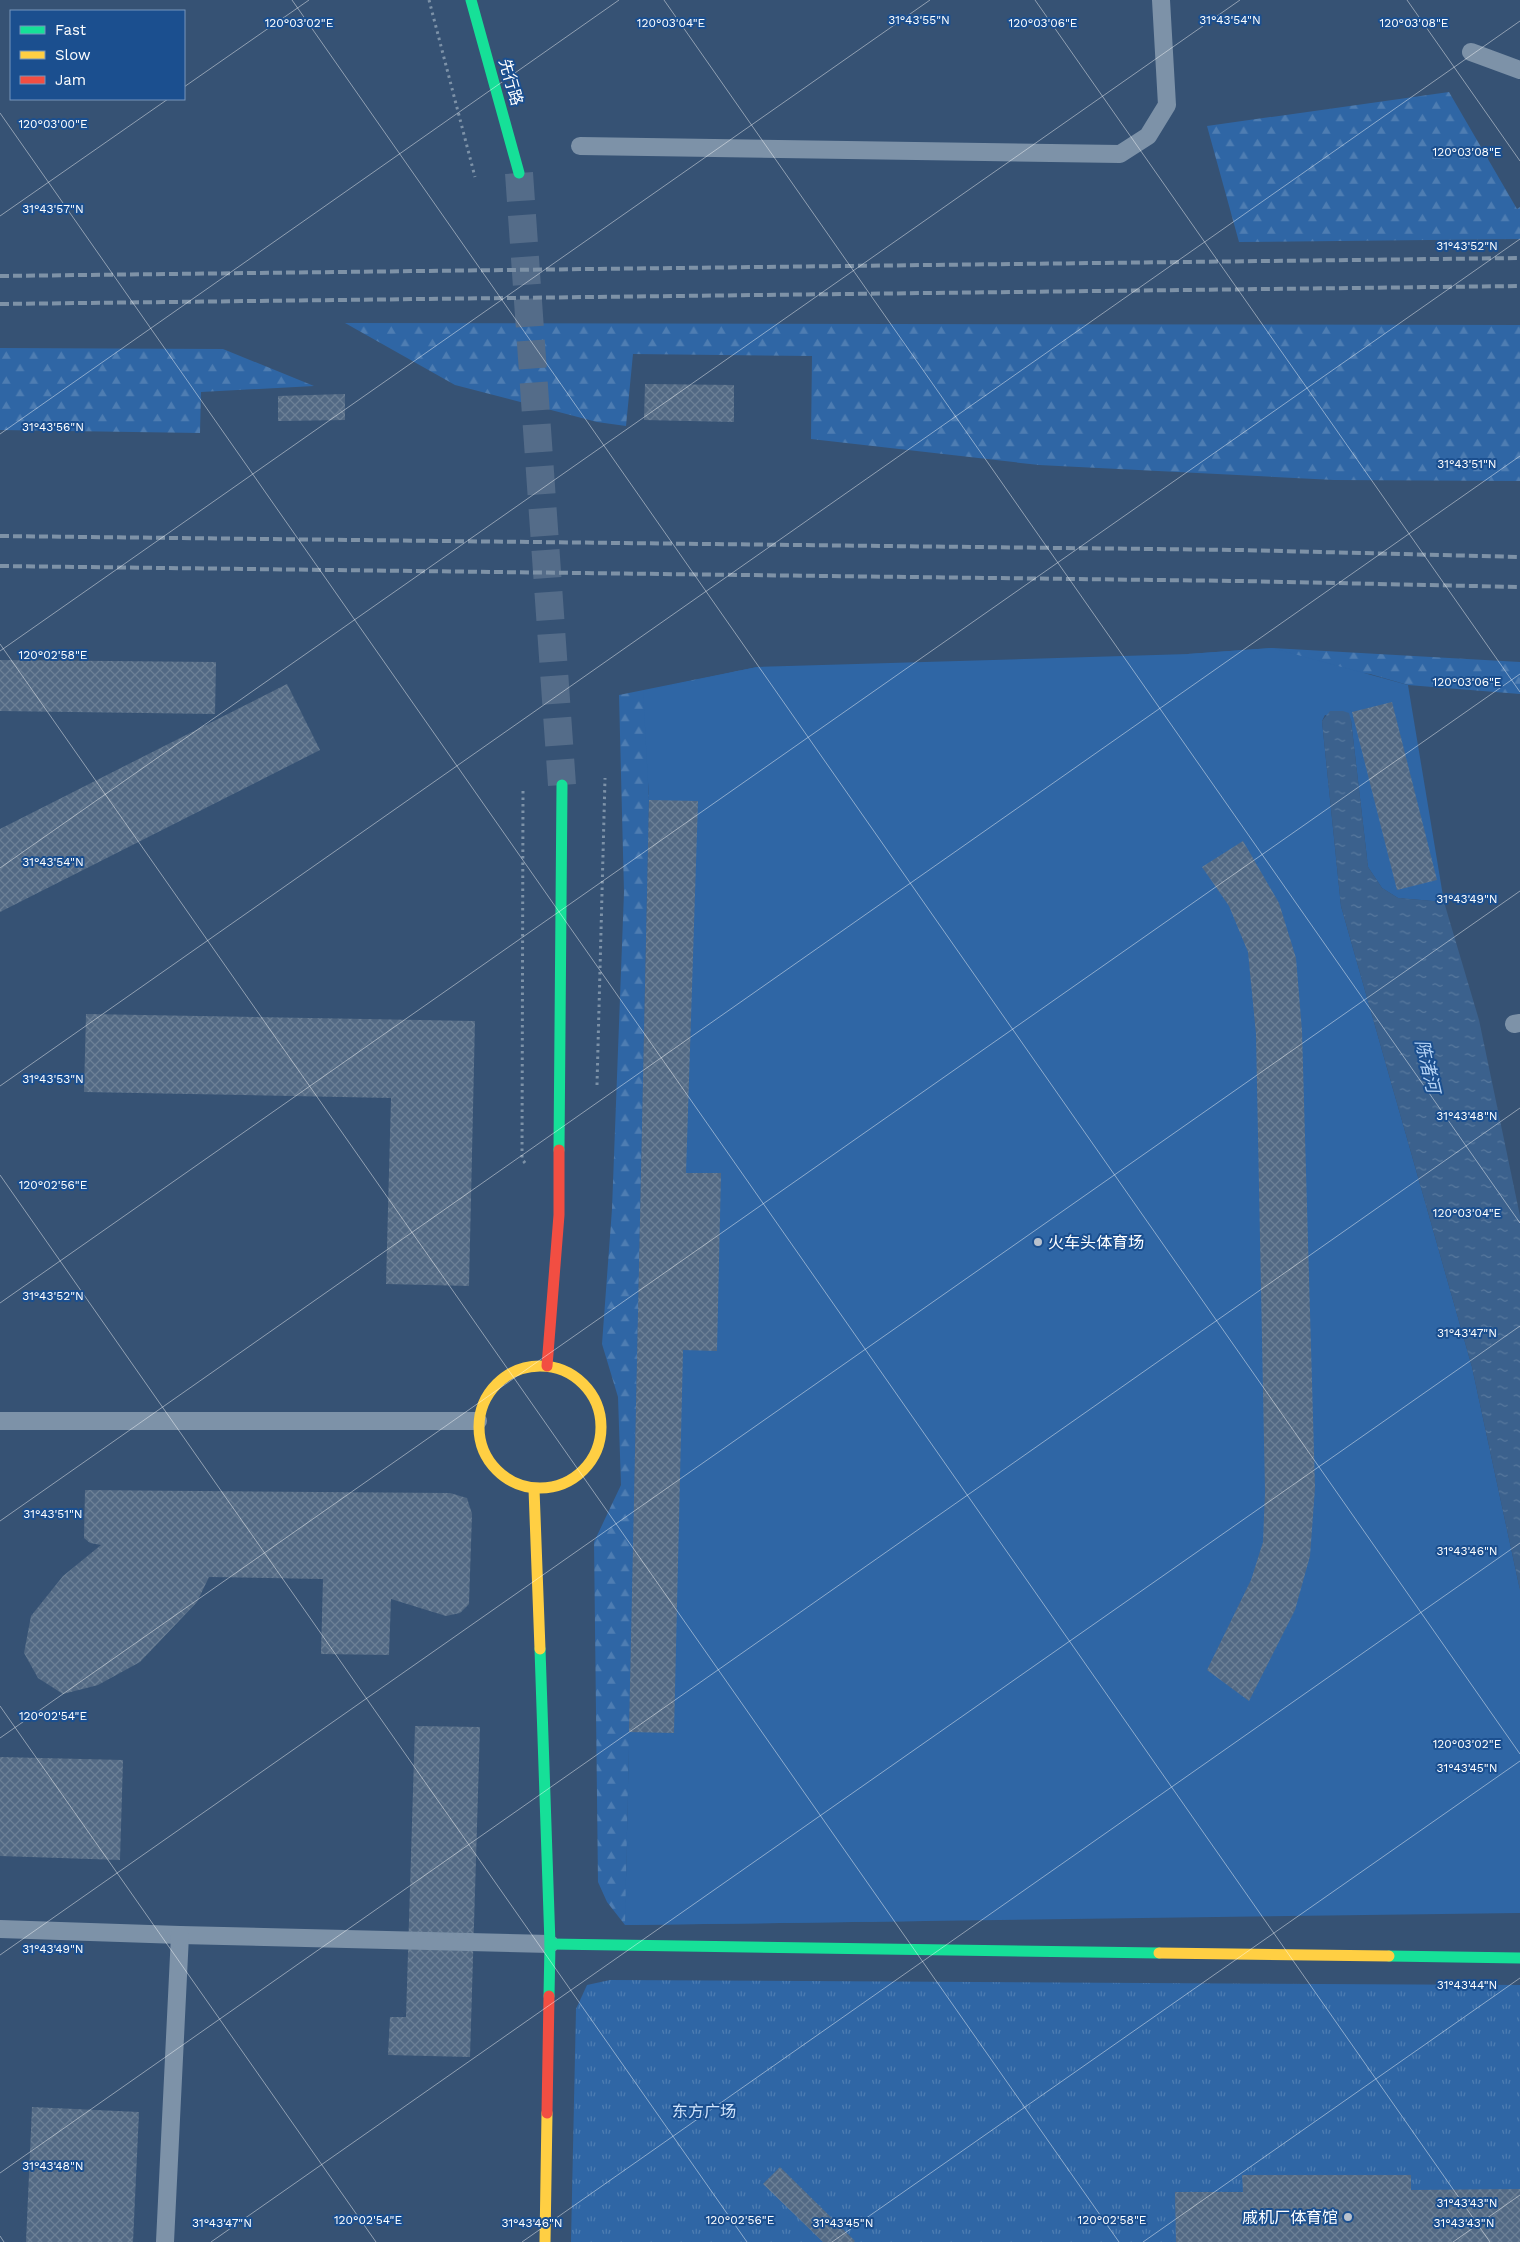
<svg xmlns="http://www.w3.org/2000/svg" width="1520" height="2242" viewBox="0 0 1520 2242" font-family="'Work Sans','Noto Sans SC',sans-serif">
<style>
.forest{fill:url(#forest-firs)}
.park{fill:url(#park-tufts)}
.pitch{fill:#2f66a5}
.water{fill:url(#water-ripples)}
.building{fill:url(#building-cross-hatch)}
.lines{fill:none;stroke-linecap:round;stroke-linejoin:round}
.secondary-tunnel{stroke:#546c89;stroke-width:28;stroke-dasharray:28 14;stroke-linecap:butt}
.path{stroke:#7d92a8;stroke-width:3;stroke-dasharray:2.5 4;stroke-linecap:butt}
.lane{stroke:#7d92a8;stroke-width:18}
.fast{stroke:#16e098;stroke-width:11}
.slow{stroke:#ffcf43;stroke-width:11}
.jam{stroke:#f24e42;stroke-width:11}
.rail{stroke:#7e92a7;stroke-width:4;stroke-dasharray:9 4;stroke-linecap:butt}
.ticks{fill:none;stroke:#fff;stroke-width:1;stroke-opacity:0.45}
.poi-dot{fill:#b9c2ce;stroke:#1b4f8f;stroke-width:2}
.labels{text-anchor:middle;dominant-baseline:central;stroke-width:4;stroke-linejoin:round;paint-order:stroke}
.street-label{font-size:16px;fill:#fff;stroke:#1b4f8f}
.poi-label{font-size:16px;fill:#fff;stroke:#1b4f8f;text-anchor:start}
.park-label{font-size:16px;fill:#cfe3fa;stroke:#1b4f8f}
.water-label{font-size:18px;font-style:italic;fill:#b5d3f5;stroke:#1b4f8f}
.ticks-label{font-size:12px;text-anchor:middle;fill:#fff;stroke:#1b4f8f;stroke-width:4;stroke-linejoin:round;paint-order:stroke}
</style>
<defs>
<pattern id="forest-firs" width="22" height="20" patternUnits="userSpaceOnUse" patternTransform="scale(1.25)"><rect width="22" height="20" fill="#2f66a5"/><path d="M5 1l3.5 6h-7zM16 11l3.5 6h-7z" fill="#4e7db2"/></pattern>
<pattern id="park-tufts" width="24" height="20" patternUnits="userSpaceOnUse" patternTransform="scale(1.25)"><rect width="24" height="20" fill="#2f66a5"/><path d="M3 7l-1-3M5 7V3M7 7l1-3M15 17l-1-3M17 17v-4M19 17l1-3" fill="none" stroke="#4e7db2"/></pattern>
<pattern id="water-ripples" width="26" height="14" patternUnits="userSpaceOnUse" patternTransform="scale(1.25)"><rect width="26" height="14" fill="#3b618d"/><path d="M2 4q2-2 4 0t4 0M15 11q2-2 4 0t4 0" fill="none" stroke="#58799e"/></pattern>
<pattern id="building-cross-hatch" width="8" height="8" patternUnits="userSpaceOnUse" patternTransform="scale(1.25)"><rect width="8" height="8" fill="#526984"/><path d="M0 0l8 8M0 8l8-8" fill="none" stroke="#6c8096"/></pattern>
</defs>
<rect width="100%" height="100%" fill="#365274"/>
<!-- forest -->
<g class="forest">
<path d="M1449,92L1517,209L1520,207V239L1239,242L1207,126Z"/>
<path d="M345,323L1520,325V481L1334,480L1039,465L811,439L812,356L633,354L626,426L597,422L455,385Z"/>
<path d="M0,348L223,349L314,386L201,392L200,433L0,430Z"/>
<path d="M1272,648L1520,662V694L1408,685L1370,674L1188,654Z"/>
<path d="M757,667L648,784L649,800L626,1893L923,1921L625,1925L607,1902L598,1882L594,1542L621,1485L618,1397L602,1344L612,1209L624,892L619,695Z"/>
</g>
<!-- park -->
<path class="park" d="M610,1980L1520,1985V2242H571L576,2009L587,1985Z"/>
<!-- pitch -->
<path class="pitch" d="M1272,648L1408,685L1444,902L1398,898L1382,888L1368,867L1351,720L1325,715L1322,721L1341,906L1472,1367L1520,1590V1913L625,1925L649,800L643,691L757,667L1188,654Z"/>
<!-- water -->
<path class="water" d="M1330,711H1343L1349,713L1351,720L1368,867L1382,888L1398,898L1444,902L1479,1020L1520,1216V1590L1472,1367L1341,906L1322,721Z"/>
<!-- building -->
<g class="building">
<path d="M645,384L734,385V422L644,420Z"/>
<path d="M345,394V420L278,421V396Z"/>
<path d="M0,660L216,662L215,714L0,711Z"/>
<path d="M287,684L320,750L0,912V829Z"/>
<path d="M1392,702L1437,880L1397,890L1352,712Z"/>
<path d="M649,800L698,801L686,1173H721L717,1351L683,1350L674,1733L629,1732Z"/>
<path d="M1243,841L1279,903L1296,958L1302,1031L1315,1488L1310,1556L1295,1610L1249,1701L1207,1670L1251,1580L1263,1542L1265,1492L1256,1034L1248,952L1229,906L1202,867Z"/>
<path d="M86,1014L475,1021L469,1286L386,1284L391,1098L84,1092Z"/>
<path d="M85,1490L450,1493L467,1498L472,1514L469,1604L460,1613L446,1616L391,1599L389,1655L321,1654L323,1579L209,1577L197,1602L140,1662L98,1685L63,1694L38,1678L24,1653L31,1616L63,1576L101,1545L90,1543L84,1538Z"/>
<path d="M415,1726L480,1727L470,2057L388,2055L390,2017H406Z"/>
<path d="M0,1757L123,1760L120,1860L0,1856Z"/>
<path d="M32,2107L139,2112L133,2242H26Z"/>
<path d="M780,2167L855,2241L854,2242H823L763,2184Z"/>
<path d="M1242,2175H1411V2190L1520,2189V2242H1176L1175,2192H1243Z"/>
</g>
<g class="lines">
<!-- secondary-tunnel -->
<path class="secondary-tunnel" d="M519,173L562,785"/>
<!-- path -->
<g class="path">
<path d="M429,0L475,177"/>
<path d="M523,791L522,1159L525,1163"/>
<path d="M597,1085L605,778"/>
</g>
<!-- lane -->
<g class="lane">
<path d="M1471,52L1520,70"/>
<path d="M580,146L1120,154L1148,136L1167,105L1161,0"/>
<path d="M1514,1024L1520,1023"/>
<path d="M0,1421H478"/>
<path d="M0,1929L180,1935L550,1944"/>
<path d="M165,2242L180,1935"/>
</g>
<!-- fast -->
<g class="fast">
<path d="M471,0L519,173"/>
<path d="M559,1150L562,785"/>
<path d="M540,1649L550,1944L549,1996"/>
<path d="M550,1944L1159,1953"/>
<path d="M1389,1956L1520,1958"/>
</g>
<!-- slow -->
<g class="slow">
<circle cx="540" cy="1427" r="61"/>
<path d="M534,1489L540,1649"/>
<path d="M1159,1953L1389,1956"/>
<path d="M545,2242L547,2113"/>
</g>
<!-- jam -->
<g class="jam">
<path d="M547,1366L559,1215V1150"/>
<path d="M547,2113L549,1996"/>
</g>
<!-- rail -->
<g class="rail">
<path d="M0,276L1520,258"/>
<path d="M0,304L1520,286"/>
<path d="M0,536L1240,550L1520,557"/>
<path d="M0,566L1240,581L1520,587"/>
</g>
</g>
<!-- ticks -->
<path class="ticks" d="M292,0L1520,1754M664,0L1520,1223M1035,0L1520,692M1407,0L1520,161M184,87L309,0M0,113L1490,2242M0,216L168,99M0,434L619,0M0,644L1119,2242M0,651L930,0M0,868L1240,0M0,1086L1520,21M0,1175L747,2242M0,1303L1520,239M0,1521L1520,456M0,1706L376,2242M0,1738L1520,674M0,1955L1520,891M0,2173L1520,1108M0,2236L4,2242M211,2242L1520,1326M522,2242L1520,1543M832,2242L1520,1761M1143,2242L1520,1978M1453,2242L1520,2195"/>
<!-- markers -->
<g class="poi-dot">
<circle cx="1038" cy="1242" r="5"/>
<circle cx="1348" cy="2217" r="5"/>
</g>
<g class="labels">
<!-- street labels -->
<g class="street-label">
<text transform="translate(511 82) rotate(74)">先行路</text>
</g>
<!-- poi labels -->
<g class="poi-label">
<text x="1048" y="1242">火车头体育场</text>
<text x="1338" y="2217" text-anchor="end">戚机厂体育馆</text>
</g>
<!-- park labels -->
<g class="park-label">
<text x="704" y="2111">东方广场</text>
</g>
<!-- water labels -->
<g class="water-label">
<text transform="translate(1428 1066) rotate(77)">陈渚河</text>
</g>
</g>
<g class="ticks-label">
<text x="919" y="24">31°43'55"N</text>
<text x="1230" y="24">31°43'54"N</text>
<text x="1043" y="27">120°03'06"E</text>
<text x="299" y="27">120°03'02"E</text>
<text x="671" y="27">120°03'04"E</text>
<text x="1414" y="27">120°03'08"E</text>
<text x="53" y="128">120°03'00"E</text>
<text x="1467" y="156">120°03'08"E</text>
<text x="53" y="213">31°43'57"N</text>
<text x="1467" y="250">31°43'52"N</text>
<text x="53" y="431">31°43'56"N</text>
<text x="1467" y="468">31°43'51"N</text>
<text x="53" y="659">120°02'58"E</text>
<text x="1467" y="686">120°03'06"E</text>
<text x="53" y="866">31°43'54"N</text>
<text x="1467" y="903">31°43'49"N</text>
<text x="53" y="1083">31°43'53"N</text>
<text x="1467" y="1120">31°43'48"N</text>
<text x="53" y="1189">120°02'56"E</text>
<text x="1467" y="1217">120°03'04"E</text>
<text x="53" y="1300">31°43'52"N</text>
<text x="1467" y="1337">31°43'47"N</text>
<text x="53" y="1518">31°43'51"N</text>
<text x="1467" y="1555">31°43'46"N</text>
<text x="53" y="1720">120°02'54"E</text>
<text x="1467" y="1748">120°03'02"E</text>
<text x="1467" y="1772">31°43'45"N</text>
<text x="53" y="1953">31°43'49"N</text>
<text x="1467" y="1989">31°43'44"N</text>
<text x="53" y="2170">31°43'48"N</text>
<text x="1467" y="2207">31°43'43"N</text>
<text x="368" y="2224">120°02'54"E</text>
<text x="740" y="2224">120°02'56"E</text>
<text x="1112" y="2224">120°02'58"E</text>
<text x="222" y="2227">31°43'47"N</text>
<text x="532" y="2227">31°43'46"N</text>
<text x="843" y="2227">31°43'45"N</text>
<text x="1464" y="2227">31°43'43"N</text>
</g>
<!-- legend -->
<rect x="10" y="10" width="175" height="90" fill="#1b4f8f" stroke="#7695bc"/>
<rect x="20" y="26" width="25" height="8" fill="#16e098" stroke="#7695bc"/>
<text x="55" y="35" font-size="15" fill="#ffffff">Fast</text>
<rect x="20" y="51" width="25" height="8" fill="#ffcf43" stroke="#7695bc"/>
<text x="55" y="60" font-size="15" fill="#ffffff">Slow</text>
<rect x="20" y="76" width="25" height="8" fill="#f24e42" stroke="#7695bc"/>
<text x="55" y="85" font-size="15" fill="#ffffff">Jam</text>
</svg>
